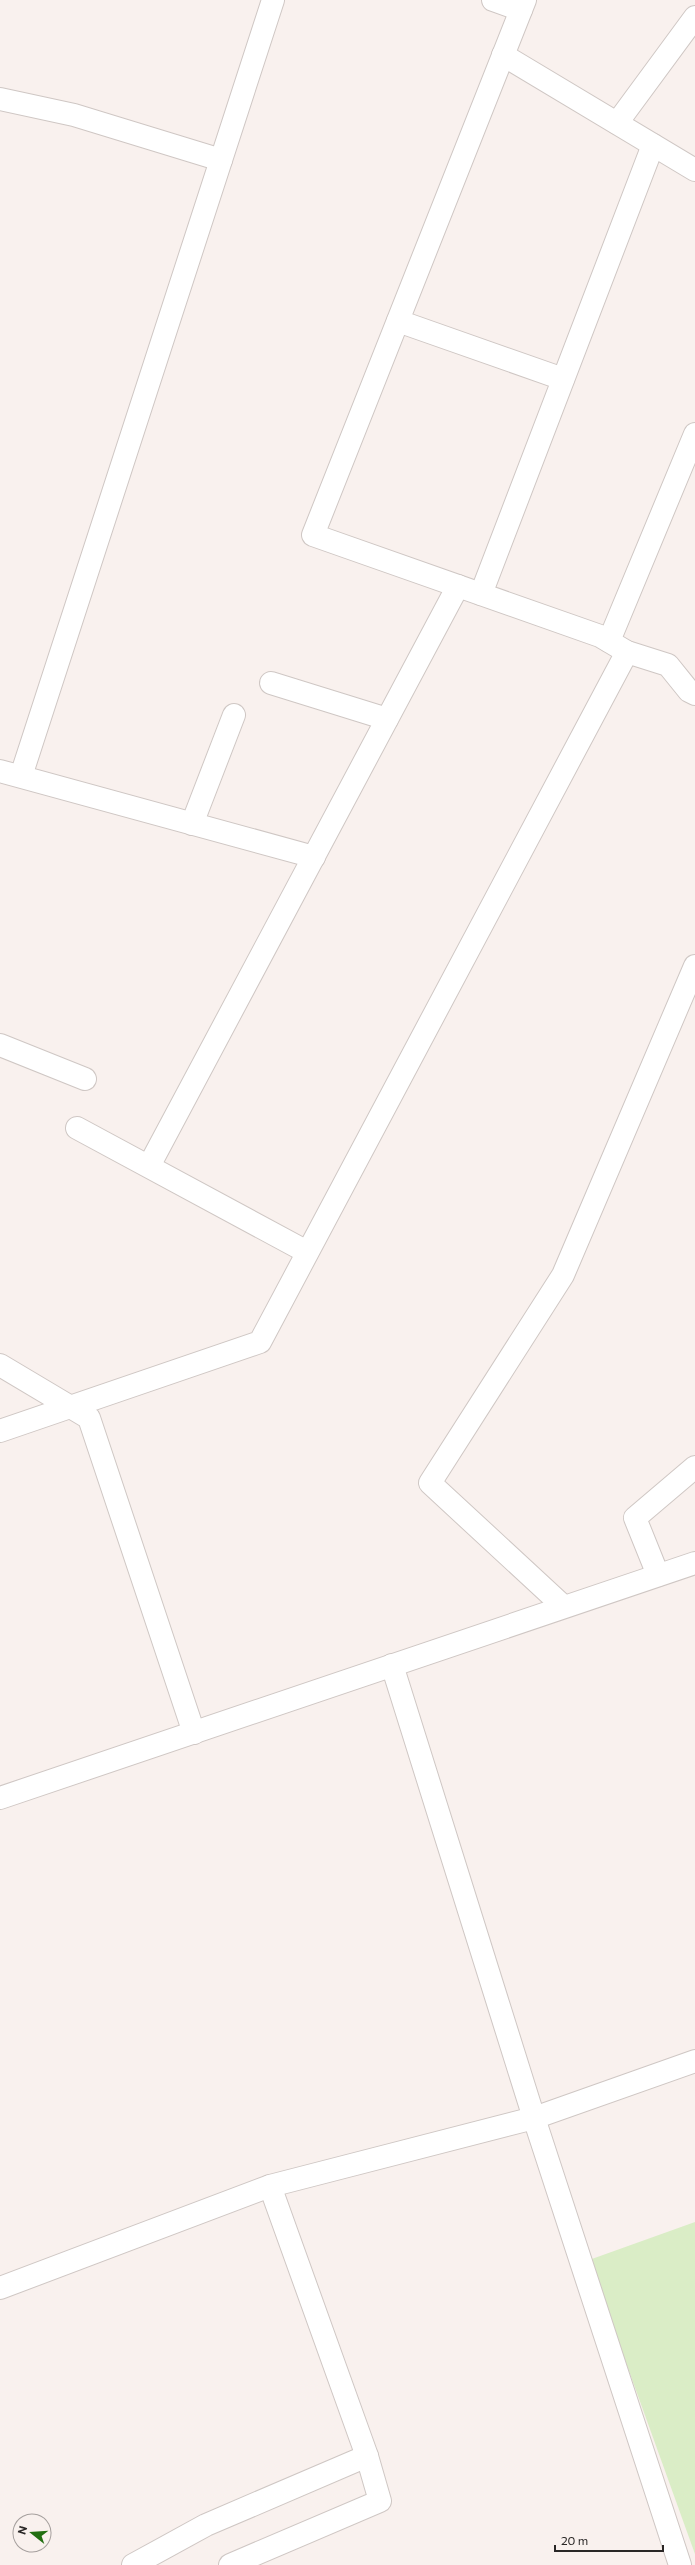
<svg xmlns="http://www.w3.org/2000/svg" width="695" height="2565" viewBox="0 0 695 2565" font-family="Commissioner,sans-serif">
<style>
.green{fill:#daedc6}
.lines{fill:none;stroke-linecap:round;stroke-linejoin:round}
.minor-casing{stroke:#cfc7c4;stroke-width:24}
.minor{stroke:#fff;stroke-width:22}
</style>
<rect width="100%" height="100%" fill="#f9f1ee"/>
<!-- green -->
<path class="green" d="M695,2222V2554L589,2260Z"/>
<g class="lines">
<defs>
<g id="minor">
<path d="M493,0L521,10"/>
<path d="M525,0L313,535L600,636L627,652L668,665L689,691L695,694"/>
<path d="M503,55L695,170"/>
<path d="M0,99L74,115L221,160"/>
<path d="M617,123L695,17"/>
<path d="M398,321L563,379"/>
<path d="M481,594L653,145"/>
<path d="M609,641L695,434"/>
<path d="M271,683L387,719"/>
<path d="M0,771L314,857"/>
<path d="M21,776L273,0"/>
<path d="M192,824L234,715"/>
<path d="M0,1045L85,1079"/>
<path d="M77,1128L307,1252"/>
<path d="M149,1166L458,586"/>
<path d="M0,1365L89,1418L194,1733"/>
<path d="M0,1431L260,1342L627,652"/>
<path d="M658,1575L635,1518L695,1467"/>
<path d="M563,1606L430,1483L563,1275L695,966"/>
<path d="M392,1665L534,2118L680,2565"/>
<path d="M0,1798L695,1563"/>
<path d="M0,2288L270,2186L534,2118L695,2061"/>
<path d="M133,2565L206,2525L367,2456"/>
<path d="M230,2565L380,2501L367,2456L270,2186"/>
</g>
</defs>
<!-- minor casing -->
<use href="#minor" class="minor-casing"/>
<!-- minor -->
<use href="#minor" class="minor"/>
</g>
<!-- north arrow -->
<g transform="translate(32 2533) rotate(287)"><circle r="19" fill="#f9f1ee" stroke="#a6a09e"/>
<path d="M0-3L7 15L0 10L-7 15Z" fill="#226f12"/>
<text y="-6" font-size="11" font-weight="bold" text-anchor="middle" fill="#2a2726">N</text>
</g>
<!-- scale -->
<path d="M555 2545v6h108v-6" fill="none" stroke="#2a2726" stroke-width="2"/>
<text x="561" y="2545" font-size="12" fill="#2a2726" stroke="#f9f1ee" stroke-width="3" paint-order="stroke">20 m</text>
</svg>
